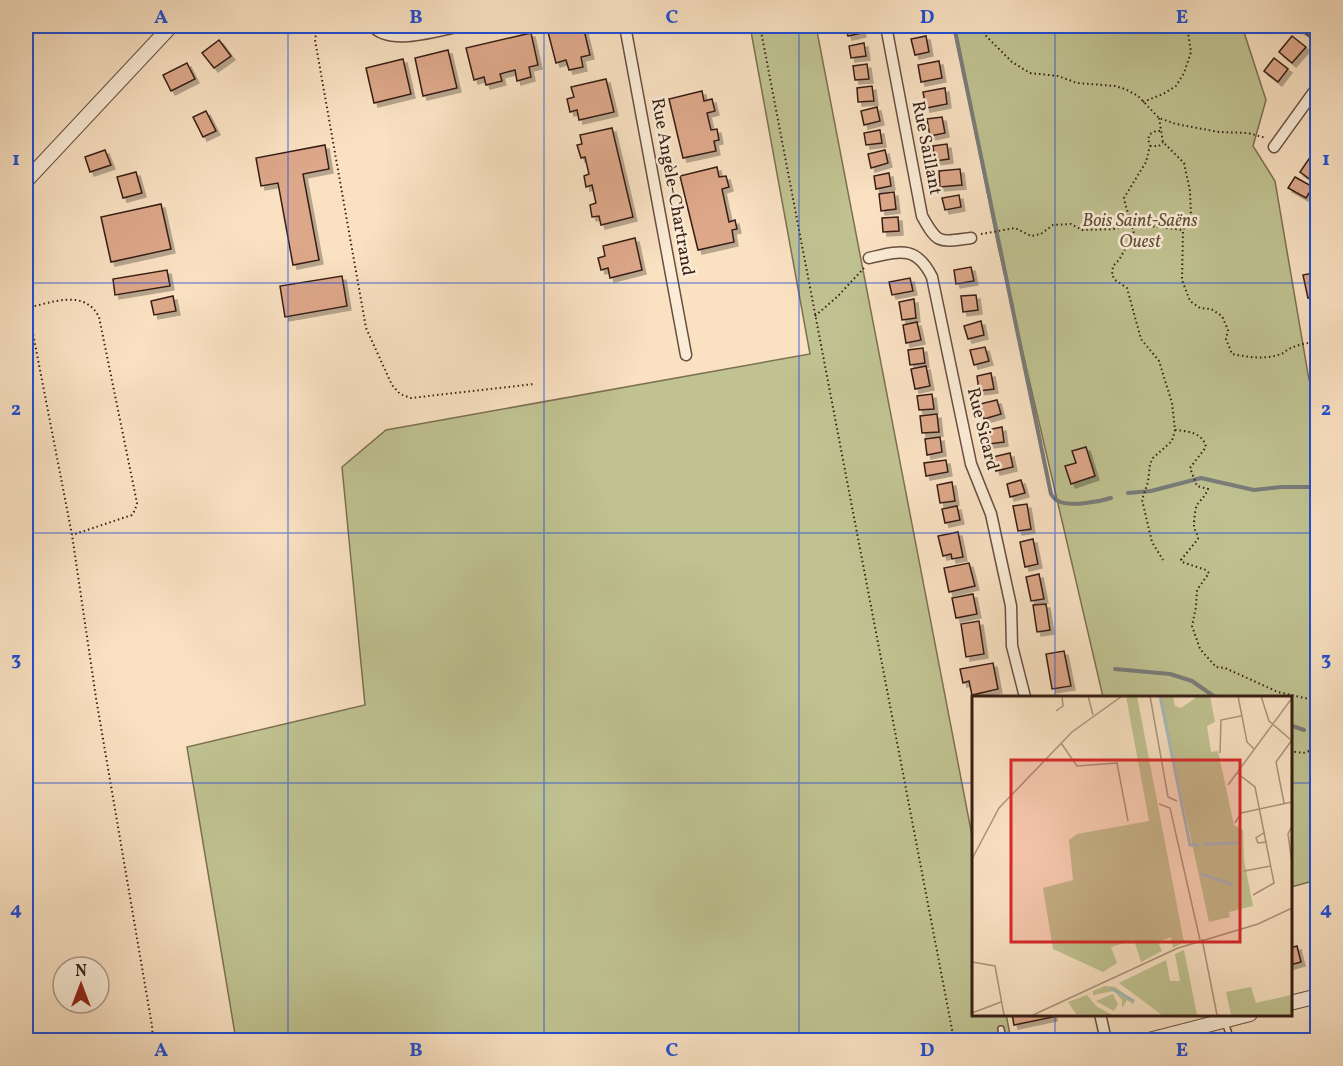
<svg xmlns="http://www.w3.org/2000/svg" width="1343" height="1066" viewBox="0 0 1343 1066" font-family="Vollkorn,serif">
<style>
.green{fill:#c0c291;stroke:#7c7052;stroke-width:1.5}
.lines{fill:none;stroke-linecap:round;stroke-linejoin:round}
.stream{stroke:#787c7b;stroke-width:4}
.building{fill:#dda88a;stroke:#371e14;stroke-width:1.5;filter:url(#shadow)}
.service-casing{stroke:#684f40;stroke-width:8}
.minor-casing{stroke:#684f40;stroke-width:13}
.tertiary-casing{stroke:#684f40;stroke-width:16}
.path{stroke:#371e14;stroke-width:2;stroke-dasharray:1.5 3;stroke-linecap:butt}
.service{stroke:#fbecd7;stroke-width:5}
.minor{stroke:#fbecd7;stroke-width:10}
.tertiary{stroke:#fbecd7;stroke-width:14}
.grid{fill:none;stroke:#1d4ed8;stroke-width:1.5;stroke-opacity:0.55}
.labels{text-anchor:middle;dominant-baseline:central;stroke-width:5;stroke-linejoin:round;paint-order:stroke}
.street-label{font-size:18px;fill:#371e14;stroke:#fbecd7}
.park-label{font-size:18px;font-style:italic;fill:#604f3a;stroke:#fbecd7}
.inset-river{fill:none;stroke:#a4babf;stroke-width:3}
.inset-road{fill:none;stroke:#ab937c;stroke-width:1.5}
.view{fill:#d62828;fill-opacity:0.15;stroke:#d62828;stroke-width:3}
.inset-edge{fill:none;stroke:#371e14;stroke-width:3}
.neatline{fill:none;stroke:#1d4ed8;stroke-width:2}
.grid-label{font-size:20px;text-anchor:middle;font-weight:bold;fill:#1d4ed8}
</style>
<defs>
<filter id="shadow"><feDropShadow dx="4" dy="4" stdDeviation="0" flood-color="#0004"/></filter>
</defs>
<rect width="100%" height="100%" fill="#f9e1c2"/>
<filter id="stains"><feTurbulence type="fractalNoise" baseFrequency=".00333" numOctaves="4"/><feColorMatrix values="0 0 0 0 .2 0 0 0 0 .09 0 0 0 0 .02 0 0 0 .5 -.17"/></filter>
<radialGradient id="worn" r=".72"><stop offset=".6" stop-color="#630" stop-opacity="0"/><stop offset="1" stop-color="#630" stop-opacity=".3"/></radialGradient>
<!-- green -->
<g class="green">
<path d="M750,26H816L974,846V1014H1006L1011,1040H939L937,1034L921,1040H236L187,747L365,705L342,467L386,430L810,354Z"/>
<path d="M954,26H1242L1266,100L1253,146L1275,181L1309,380L1317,384V880L1291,887L1290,697H1103L998,246Z"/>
</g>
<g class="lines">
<!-- stream -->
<g class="stream">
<path d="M954,26L1051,494C1053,497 1055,500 1058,501C1070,507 1098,502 1111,498"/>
<path d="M1128,493L1151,491L1201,478L1254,490L1282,487H1318"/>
<path d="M1115,669L1170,674L1192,681L1215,697"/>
<path d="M1290,725L1304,730"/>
</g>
</g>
<!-- building -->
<g class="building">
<path d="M575,26H583L590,55L581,57L583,67L569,70L566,60L556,63L548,32Z"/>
<path d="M845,26H860L862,33L848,36Z"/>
<path d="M1297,26H1317L1309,36L1296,27Z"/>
<path d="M531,33L538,65L529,67L531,77L517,81L515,70L500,74L502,81L486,85L484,77L474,80L466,48Z"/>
<path d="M926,36L929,52L915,55L911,39Z"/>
<path d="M1292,36L1306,47L1292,63L1279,52Z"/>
<path d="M219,40L231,56L214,68L202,53Z"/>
<path d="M864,43L866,56L851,58L849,46Z"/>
<path d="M448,50L457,88L423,96L415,58Z"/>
<path d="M1274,58L1288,69L1278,82L1264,71Z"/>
<path d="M403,59L411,94L374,103L366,68Z"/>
<path d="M939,61L942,78L921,82L918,65Z"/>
<path d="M187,63L195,79L171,91L163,75Z"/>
<path d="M867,64L869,79L855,80L853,66Z"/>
<path d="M606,79L614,112L579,120L577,110L570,112L567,99L574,97L571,87Z"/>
<path d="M872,86L874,101L858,102L857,88Z"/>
<path d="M945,88L947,104L926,108L923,92Z"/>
<path d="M702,91L704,101L712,99L715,111L707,113L711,130L717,129L719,140L714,141L716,151L683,158L669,99Z"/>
<path d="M877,107L880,121L864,125L861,111Z"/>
<path d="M206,111L216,131L203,137L193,117Z"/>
<path d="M942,117L945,133L930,136L927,119Z"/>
<path d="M612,128L633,217L601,225L599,216L592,217L590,205L596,203L592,185L586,187L584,176L589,174L585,157L581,158L577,145L582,144L580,135Z"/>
<path d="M880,130L882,143L866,145L864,133Z"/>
<path d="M947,144L949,159L935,161L933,146Z"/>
<path d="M325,145L329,169L303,174L319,260L293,265L278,183L261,186L256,158Z"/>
<path d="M105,150L111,165L90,172L85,157Z"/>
<path d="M885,150L888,163L871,168L868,154Z"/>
<path d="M1313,153L1318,156V180L1315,183L1300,172Z"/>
<path d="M717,167L719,177L726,176L729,187L722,189L729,222L735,220L737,229L732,230L734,242L698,250L680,176Z"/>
<path d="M960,169L962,185L940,187L939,171Z"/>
<path d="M136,172L142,193L123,198L117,177Z"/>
<path d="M889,173L891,186L876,189L874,176Z"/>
<path d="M1295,177L1313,187L1306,198L1288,188Z"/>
<path d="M894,192L896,209L881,211L879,194Z"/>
<path d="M959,195L961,207L945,210L942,198Z"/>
<path d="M161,204L171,249L111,262L101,217Z"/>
<path d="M898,217L899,231L883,232L882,218Z"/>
<path d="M635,238L642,270L610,278L608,268L601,270L598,258L605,256L603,246Z"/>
<path d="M971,267L974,281L956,284L954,270Z"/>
<path d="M167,270L170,286L115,295L113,279Z"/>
<path d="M1318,272V296L1308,298L1303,275Z"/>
<path d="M342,276L347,306L285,317L280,286Z"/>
<path d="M910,278L913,291L892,295L889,282Z"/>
<path d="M976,295L978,310L963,312L961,296Z"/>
<path d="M173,296L176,311L154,315L151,301Z"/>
<path d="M914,299L916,318L902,320L899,302Z"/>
<path d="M981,321L984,335L968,339L964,326Z"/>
<path d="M917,322L921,340L906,343L903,325Z"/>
<path d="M985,347L989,361L974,365L970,350Z"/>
<path d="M923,348L925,363L910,365L908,350Z"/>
<path d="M926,366L930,386L915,389L911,369Z"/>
<path d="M991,373L994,389L979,391L977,376Z"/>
<path d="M932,394L934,409L919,410L917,396Z"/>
<path d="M997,400L1001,414L984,419L980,404Z"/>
<path d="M937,414L939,432L922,433L920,416Z"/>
<path d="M1002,427L1004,442L989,444L987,430Z"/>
<path d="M940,437L942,452L927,455L925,439Z"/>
<path d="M1086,447L1095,476L1071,484L1065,466L1076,463L1072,451Z"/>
<path d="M1010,453L1013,467L996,471L993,457Z"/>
<path d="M946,460L948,472L926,476L924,463Z"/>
<path d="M1021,480L1025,493L1010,497L1007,484Z"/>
<path d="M952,482L955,501L940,503L937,485Z"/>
<path d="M1027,504L1031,529L1018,531L1013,506Z"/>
<path d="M957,506L960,520L945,523L942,509Z"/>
<path d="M958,532L963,557L952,559L951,554L943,556L938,536Z"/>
<path d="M1033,539L1038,564L1025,567L1020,542Z"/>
<path d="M969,563L975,586L949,592L944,568Z"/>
<path d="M1039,574L1044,599L1031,601L1026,577Z"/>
<path d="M973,594L977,614L956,618L952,598Z"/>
<path d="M1046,604L1050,630L1037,632L1033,605Z"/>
<path d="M979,621L984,654L966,657L961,624Z"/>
<path d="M1064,651L1071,686L1052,689L1046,654Z"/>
<path d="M993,663L998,689L972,695L969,681L963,683L960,669Z"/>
<path d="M1297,946L1301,962L1290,965V948Z"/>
<path d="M1012,1014H1053V1017L1014,1025Z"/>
</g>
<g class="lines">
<defs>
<g id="service">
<path d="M1225,1022L1231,1040"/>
<path d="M1001,1029L1003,1040"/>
</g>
<g id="minor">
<path d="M372,26C391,47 437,30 462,26"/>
<path d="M625,26L686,355"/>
<path d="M886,26L922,216C938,245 939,242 971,238"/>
<path d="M1274,147L1318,86"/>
<path d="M869,258C900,251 916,245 932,277L971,464L991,514L1011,606L1012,646L1025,697"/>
<path d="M1316,371L1318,364"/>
<path d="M1100,1014L1106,1040"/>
</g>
<g id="tertiary">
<path d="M26,181L171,26"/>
<path d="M1290,1003L1318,996"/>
<path d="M1149,1040L1250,1014"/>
</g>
</defs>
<!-- service casing -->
<use href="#service" class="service-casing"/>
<!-- minor casing -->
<use href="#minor" class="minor-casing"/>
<!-- tertiary casing -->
<use href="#tertiary" class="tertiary-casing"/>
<!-- path -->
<g class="path">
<path d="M323,26L317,29L315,40L366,328L392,385L400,394L411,398L534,384"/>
<path d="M760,26L954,1040"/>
<path d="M976,26L1012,62L1030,73L1058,76L1077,83L1115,86L1125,89L1138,96L1159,118L1176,124L1219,132L1248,133L1266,138"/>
<path d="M1143,102L1163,94L1176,86L1184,73L1191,52L1187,26"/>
<path d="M1159,118L1163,142L1184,163L1190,191L1191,217L1183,230L1182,280L1190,301L1200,308L1211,309L1222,316L1228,330L1226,339L1232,354C1247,357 1265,360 1281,354C1284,353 1286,350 1289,349C1297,345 1308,342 1318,342"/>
<path d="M1160,131H1156L1150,134L1148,139L1150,146L1146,162L1124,198C1127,213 1133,225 1135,240L1128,244L1119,260L1113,266L1112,275L1115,280L1127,288L1141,339L1159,361L1172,403L1175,430L1172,441L1153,458L1150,464L1148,482L1142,500L1152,542L1163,560"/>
<path d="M1150,146H1159L1163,142"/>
<path d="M981,234L1015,228L1031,236L1041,234L1053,225L1071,224L1082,230L1116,229L1133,224L1183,230"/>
<path d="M26,308C52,303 84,288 99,317L137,503L135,510L132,515L72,535"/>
<path d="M28,308L72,535L96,698L152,1026L153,1040"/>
<path d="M815,316L837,297L864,268"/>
<path d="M1175,430C1188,431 1203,433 1206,447L1190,468L1197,486L1208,489C1205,497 1201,499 1197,505C1195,509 1194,521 1194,525C1194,531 1198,533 1198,539L1181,560L1182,562L1206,570L1209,573L1197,590L1196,607L1192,626L1200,649L1216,667L1225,668L1278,692L1318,701"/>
<path d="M1290,751L1303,753L1318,748"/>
</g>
<!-- service -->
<use href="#service" class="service"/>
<!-- minor -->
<use href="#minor" class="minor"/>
<!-- tertiary -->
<use href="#tertiary" class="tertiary"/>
</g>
<!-- grid -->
<path class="grid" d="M288,26V1040M544,26V1040M799,26V1040M1055,26V697M26,283H1318M26,533H1318M26,783H974M1290,783H1318M1055,1014V1040"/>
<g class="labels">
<!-- street labels -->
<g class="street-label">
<text transform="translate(926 148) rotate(79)">Rue Saillant</text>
<text transform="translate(672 187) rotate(80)">Rue Angèle-Chartrand</text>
<text transform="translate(982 429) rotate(76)">Rue Sicard</text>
</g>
<!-- park labels -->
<g class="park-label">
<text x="1140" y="221">Bois Saint-Saëns<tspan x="1140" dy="21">Ouest</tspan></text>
</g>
</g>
<!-- overview -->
<g transform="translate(972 696)">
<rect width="320" height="320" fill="#f9e1c2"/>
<path d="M154,0H165L212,246L201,252L199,241L186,246L190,255L169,266L162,244L139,251L145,267L131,276L81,253L71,192L101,184L97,144L105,138L177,125ZM188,0H201L203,10L209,12L226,0H238L243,26L235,30L239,56L246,55L262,129L271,134L272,164L281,210L257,216L258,221L237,226ZM212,254L225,319H190L147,287L194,264L198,285H208L203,258ZM133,290L143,291L163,305L161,308L155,304L150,312V304L142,295L121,299V295ZM279,291L284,307L319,299V319H259L254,296ZM141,298L146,308L142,315L124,305ZM115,299L124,310L140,319L104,318L96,306Z" fill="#c0c291"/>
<path class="inset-river" d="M188,0L218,149H228M231,148L269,147M229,178L261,189M138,292L162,305"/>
<path class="inset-road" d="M116,0L121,19M178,0L196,101L205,105M266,0L275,46L282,53M289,0L297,25L319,44M84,15L91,10L90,0M89,47L105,70L145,67L156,125M248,57L249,24L269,20M265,77L283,91L302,187L281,199M256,89L320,2M312,107L304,66L320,44M187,108L198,112L228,244M263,127L269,117L320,106M320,130L316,138L320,167M293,136L284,142L286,147L295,146M0,163L27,112L100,36L150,0M272,175L299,170M230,243L245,319M0,266L23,270L32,319M0,317L29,306M61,319L206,252L286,228L320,212"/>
<path class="view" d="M39,64H268V246H39Z"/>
<rect width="320" height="320" class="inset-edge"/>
</g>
<!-- margin -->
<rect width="1343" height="1066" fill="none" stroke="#f9e1c2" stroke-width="66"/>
<!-- north arrow -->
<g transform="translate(81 985)"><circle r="28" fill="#fbecd7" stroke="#ad9a89" stroke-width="1.5"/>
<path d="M0-4.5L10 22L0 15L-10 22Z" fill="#8f2418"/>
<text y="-9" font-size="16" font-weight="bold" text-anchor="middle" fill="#371e14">N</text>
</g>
<rect x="33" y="33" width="1277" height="1000" class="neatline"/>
<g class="grid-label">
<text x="161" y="23">A</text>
<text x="416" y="23">B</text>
<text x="672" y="23">C</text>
<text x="927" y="23">D</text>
<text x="1182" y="23">E</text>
<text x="16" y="165">1</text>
<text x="1326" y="165">1</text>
<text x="16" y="415">2</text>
<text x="1326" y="415">2</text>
<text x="16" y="665">3</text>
<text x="1326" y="665">3</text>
<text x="16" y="915">4</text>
<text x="1326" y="915">4</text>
<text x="161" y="1056">A</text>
<text x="416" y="1056">B</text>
<text x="672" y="1056">C</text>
<text x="927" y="1056">D</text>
<text x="1182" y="1056">E</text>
</g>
<rect width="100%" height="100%" filter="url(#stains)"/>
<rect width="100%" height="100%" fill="url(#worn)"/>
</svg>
